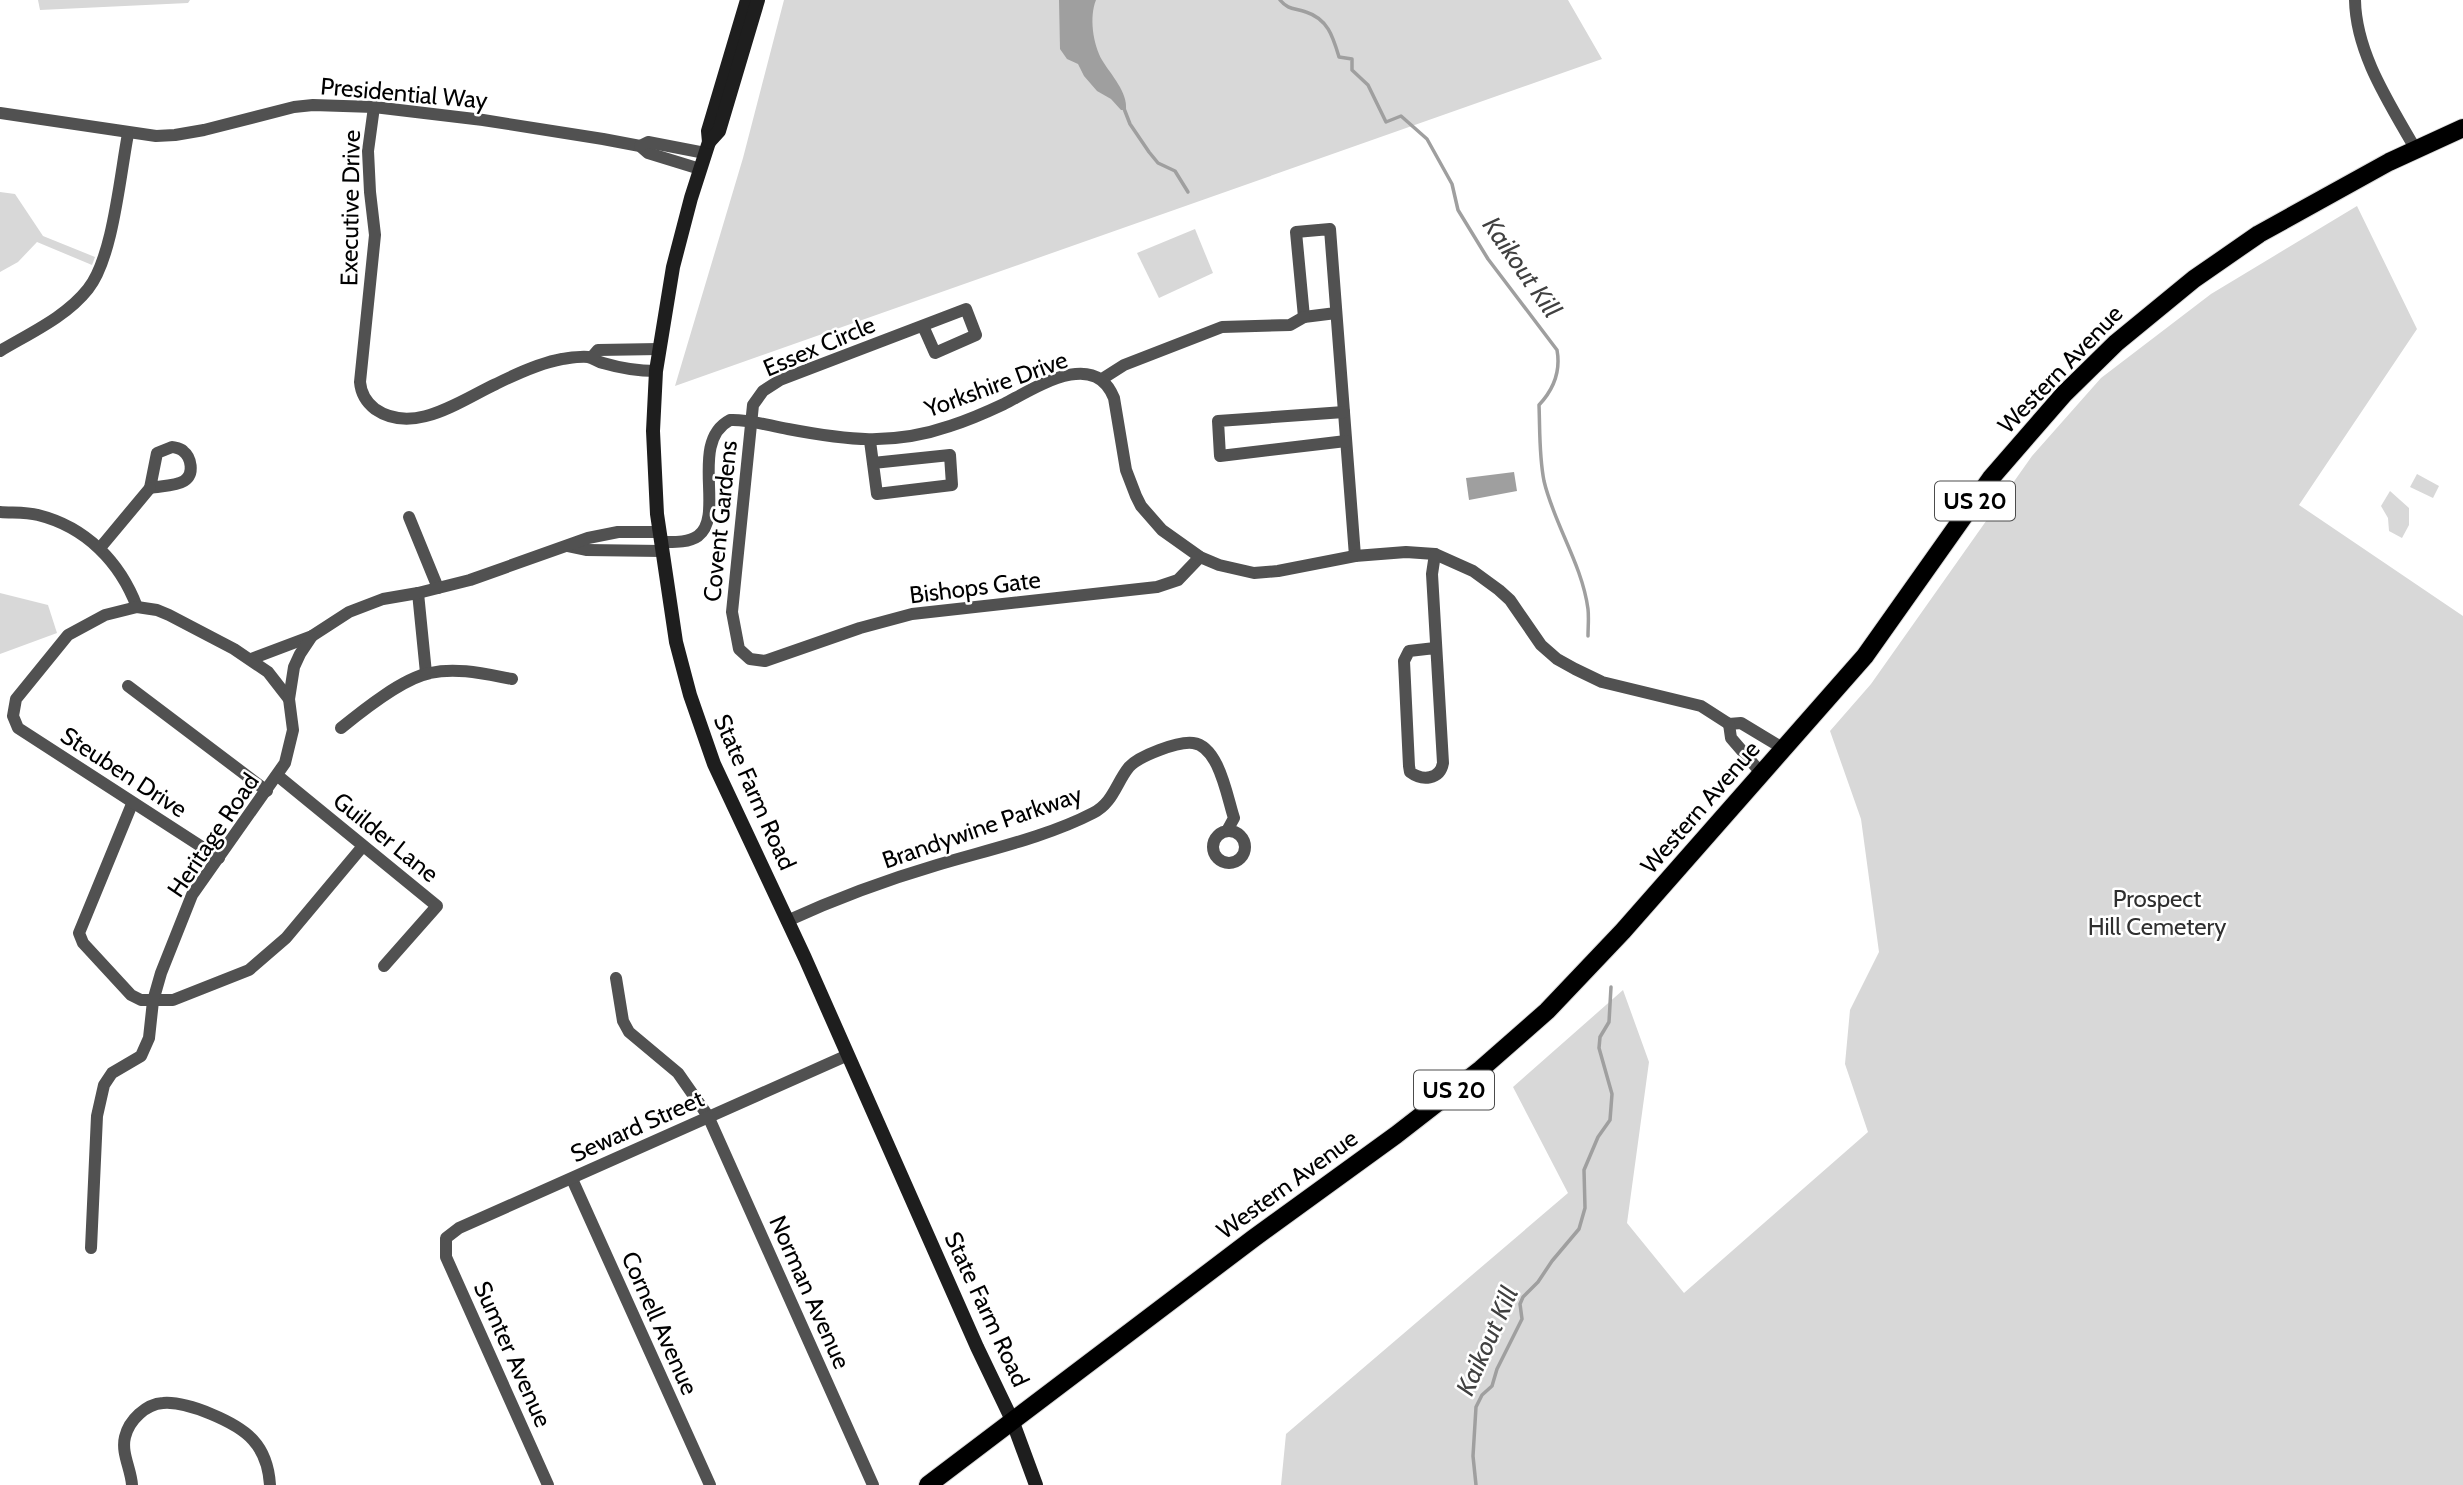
<svg xmlns="http://www.w3.org/2000/svg" width="2463" height="1485" viewBox="0 0 2463 1485" font-family="Cabin,sans-serif">
<style>
.green{fill:#d8d8d8}
.water{fill:#9f9f9f}
.lines{fill:none;stroke-linecap:round;stroke-linejoin:round}
.stream{stroke:#9f9f9f;stroke-width:3.5}
.primary-casing{stroke:#dbdbdb;stroke-width:20}
.street{stroke:#515151;stroke-width:12}
.secondary{stroke:#1e1e1e;stroke-width:14}
.primary{stroke:#000;stroke-width:18}
.labels{text-anchor:middle;dominant-baseline:central;stroke-width:5;stroke-linejoin:round;paint-order:stroke}
.shield{fill:#fff;stroke:#4c4c4c;stroke-width:2}
.shield-label{font-size:23px;font-weight:bold;fill:#000}
.street-label{font-size:24px;fill:#000;stroke:#fff}
.park-label{font-size:24px;fill:#2f2f2f;stroke:#fff}
.water-label{font-size:26px;font-style:italic;fill:#404040;stroke:#fff}
</style>
<rect width="100%" height="100%" fill="#fff"/>
<!-- green -->
<g class="green">
<path d="M38,0H190L188,3L40,10Z"/>
<path d="M784,0H1568L1602,59L675,386L743,158Z"/>
<path d="M0,192L15,194L43,236L95,257L92,265L37,242L18,262L0,272Z"/>
<path d="M2357,206L2417,329L2299,505L2463,616V1485H1281L1286,1434L1568,1193L1513,1087L1623,990L1649,1062L1627,1223L1684,1293L1868,1132L1845,1064L1850,1010L1879,952L1861,819L1830,731L1871,684L2032,456L2101,378L2211,294Z"/>
<path d="M1195,229L1213,273L1159,298L1137,253Z"/>
<path d="M2417,474L2439,486L2433,498L2410,487Z"/>
<path d="M2390,491L2409,508V525L2402,538L2389,531L2388,518L2381,506Z"/>
<path d="M0,593L48,605L57,633L0,654Z"/>
</g>
<!-- water -->
<g class="water">
<path d="M1059,0H1096C1089,17 1093,44 1102,60C1111,75 1128,92 1126,110H1121L1111,99L1097,91L1084,76L1078,64L1067,59L1060,49Z"/>
<path d="M1514,472L1517,491L1469,500L1466,478Z"/>
</g>
<g class="lines">
<!-- stream -->
<g class="stream">
<path d="M1280,0C1288,10 1295,8 1306,12C1328,19 1333,37 1339,57L1352,59V70L1368,85L1386,122L1401,116L1427,139L1452,184L1458,210L1488,259L1557,350C1561,372 1554,389 1539,405C1540,430 1539,456 1544,481C1554,524 1582,564 1588,609C1589,618 1588,627 1588,636"/>
<path d="M1123,106L1130,124L1149,152L1158,163L1175,171L1188,192"/>
<path d="M1476,1485L1473,1456L1476,1407L1482,1395L1492,1386L1497,1369L1522,1319L1520,1304L1523,1297L1538,1282L1552,1261L1579,1229L1585,1208L1584,1170L1598,1137L1610,1120L1612,1094L1599,1048L1600,1037L1609,1022L1611,987"/>
</g>
<defs>
<path id="primary" d="M928,1485L1254,1238L1396,1135L1481,1069L1547,1011L1623,931L1865,656L1991,478L2064,394L2116,343L2194,279L2259,234L2389,162L2463,128"/>
</defs>
<!-- primary casing -->
<use href="#primary" class="primary-casing"/>
<!-- street -->
<g class="street">
<path d="M2355,0C2356,54 2390,104 2416,150"/>
<path d="M374,107L368,151L370,192L375,235L360,382C361,394 366,402 375,409C414,436 461,400 496,384C516,374 540,363 562,359C570,358 580,356 588,357C594,358 597,362 603,363C620,368 638,371 656,371"/>
<path d="M0,113L156,136L175,135L204,130L294,107L313,105L374,107L483,120L603,139L640,146L648,153L700,169"/>
<path d="M640,146L648,142L705,153"/>
<path d="M1336,313L1304,317L1296,232L1330,229L1355,556"/>
<path d="M923,326L935,353L976,335L966,309L780,380L763,391L753,405L732,612L739,649L750,659L765,661L860,628L912,614L1157,587L1178,580L1200,557"/>
<path d="M0,351C30,333 66,317 88,289C113,258 120,175 128,134"/>
<path d="M592,357L598,350L659,349"/>
<path d="M1102,379L1124,365L1222,327L1290,325L1304,317"/>
<path d="M1344,412L1218,421L1220,456L1346,441"/>
<path d="M870,441L877,494L952,485L950,455L873,463"/>
<path d="M172,447C174,447 182,449 183,451C191,457 195,474 184,481C176,486 160,486 150,488L157,453Z"/>
<path d="M0,512C12,513 26,512 38,515C86,527 120,562 137,607"/>
<path d="M409,517L438,588"/>
<path d="M661,542C673,542 688,543 698,536C726,516 688,442 730,420C749,419 770,426 788,429C846,440 892,446 950,426C969,420 987,412 1004,404C1035,388 1094,348 1114,398L1126,470L1136,496L1141,506L1162,530L1200,557L1219,565L1254,573L1278,571L1355,556L1406,552L1435,554L1473,571L1499,590L1510,600L1541,645L1557,659L1575,669L1602,682L1701,706L1729,724L1741,723L1784,749"/>
<path d="M567,546L586,550L662,551"/>
<path d="M100,548L150,488"/>
<path d="M418,593L426,673"/>
<path d="M1435,648L1409,651L1404,661L1409,766L1410,772C1422,781 1440,780 1443,763L1432,574L1435,554"/>
<path d="M251,659L312,636L349,612L383,599L418,593L470,580L588,538L618,532H659"/>
<path d="M128,686L267,791"/>
<path d="M1729,724L1731,738L1762,774"/>
<path d="M341,728C363,710 403,678 430,673C457,667 485,674 512,679"/>
<path d="M278,776L437,906L384,966"/>
<path d="M132,804L79,933L83,943L131,995L141,1000H173L249,970L286,938L363,846"/>
<circle cx="1229" cy="847" r="16"/>
<path d="M219,858L18,728L13,716L16,699L68,635L105,615L137,607L157,610L169,615L234,649L268,672L289,699"/>
<path d="M787,921C835,899 886,880 937,865C987,850 1047,837 1093,813C1113,803 1116,783 1129,767C1139,756 1178,741 1193,743C1219,746 1227,797 1234,818L1228,829"/>
<path d="M616,978L623,1021L629,1032L678,1073L708,1116L873,1485"/>
<path d="M572,1179L710,1485"/>
<path d="M91,1248L97,1116L104,1085L112,1073L141,1056L149,1038L153,1001L161,973L192,895L285,763L293,730L289,699L294,667L300,654L312,636"/>
<path d="M132,1485C131,1469 121,1453 125,1437C129,1420 146,1404 163,1403C187,1401 237,1422 253,1440C264,1452 269,1469 270,1485"/>
<path d="M548,1485L446,1257V1238L459,1228L848,1055"/>
</g>
<!-- secondary -->
<g class="secondary">
<path d="M747,0L708,131L709,142L691,198L673,267L656,371L653,431L657,514L676,642L690,695L714,764L805,958L977,1347L1012,1420L1036,1485"/>
<path d="M709,142L719,131L758,0"/>
</g>
<!-- primary -->
<use href="#primary" class="primary"/>
</g>
<g class="labels">
<!-- shield labels -->
<g class="shield">
<rect x="1935" y="481.5" width="80" height="39" rx="5"/>
<rect x="1414" y="1070.5" width="80" height="39" rx="5"/>
</g>
<g class="shield-label">
<text x="1975" y="501">US 20</text>
<text x="1454" y="1090">US 20</text>
</g>
<!-- street labels -->
<g class="street-label">
<text transform="translate(404 93) rotate(5)">Presidential Way</text>
<text transform="translate(350 208) rotate(-89)">Executive Drive</text>
<text transform="translate(819 346) rotate(-23)">Essex Circle</text>
<text transform="translate(2060 369) rotate(-46)">Western Avenue</text>
<text transform="translate(996 384) rotate(-20)">Yorkshire Drive</text>
<text transform="translate(720 521) rotate(-84)">Covent Gardens</text>
<text transform="translate(975 587) rotate(-7)">Bishops Gate</text>
<text transform="translate(124 772) rotate(33)">Steuben Drive</text>
<text transform="translate(755 792) rotate(66)">State Farm Road</text>
<text transform="translate(1700 807) rotate(-49)">Western Avenue</text>
<text transform="translate(982 827) rotate(-19)">Brandywine Parkway</text>
<text transform="translate(213 835) rotate(-56)">Heritage Road</text>
<text transform="translate(386 837) rotate(39)">Guilder Lane</text>
<text transform="translate(637 1126) rotate(-24)">Seward Street</text>
<text transform="translate(1287 1184) rotate(-36)">Western Avenue</text>
<text transform="translate(810 1292) rotate(66)">Norman Avenue</text>
<text transform="translate(987 1309) rotate(65)">State Farm Road</text>
<text transform="translate(660 1323) rotate(66)">Cornell Avenue</text>
<text transform="translate(513 1354) rotate(66)">Sumter Avenue</text>
</g>
<!-- park labels -->
<g class="park-label">
<text x="2157" y="898">Prospect<tspan x="2157" dy="28">Hill Cemetery</tspan></text>
</g>
<!-- water labels -->
<g class="water-label">
<text transform="translate(1522 267) rotate(55)">Kaikout Kill</text>
<text transform="translate(1487 1341) rotate(-66)">Kaikout Kill</text>
</g>
</g>
</svg>
